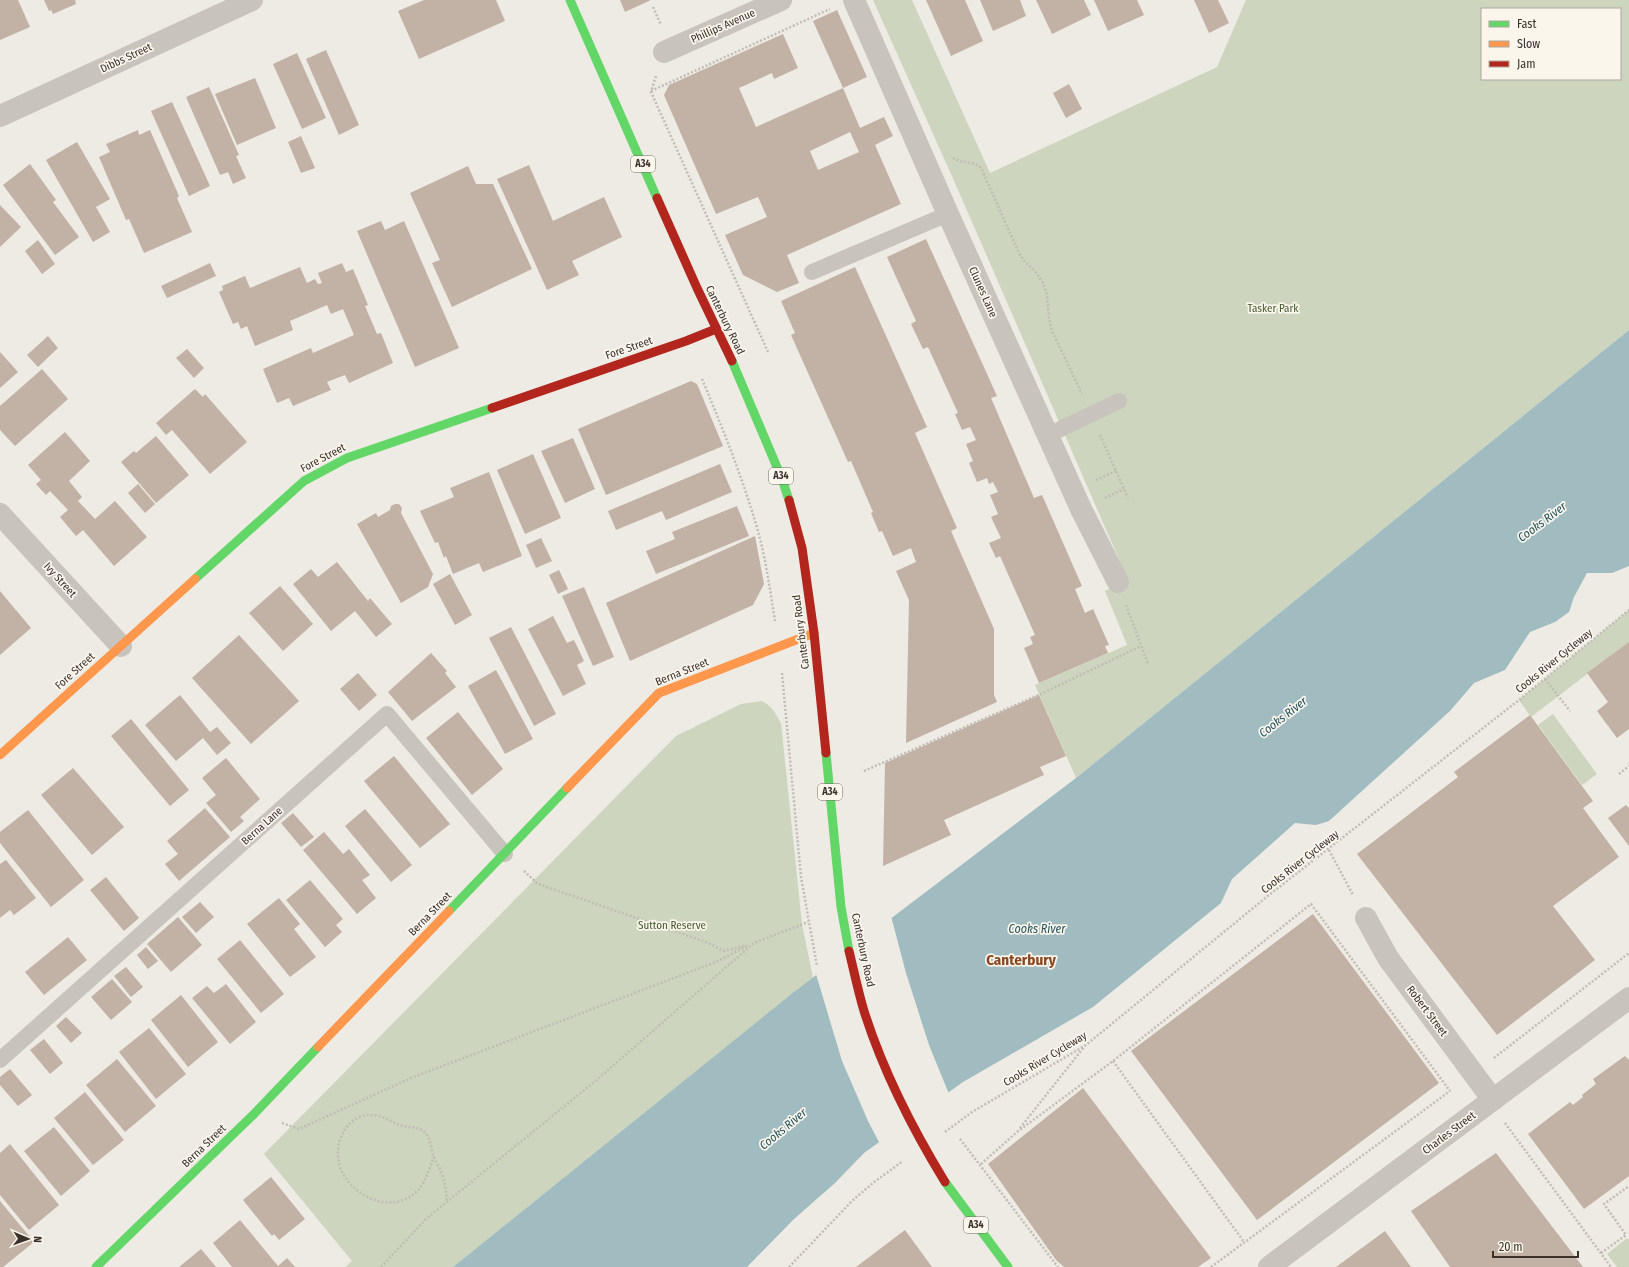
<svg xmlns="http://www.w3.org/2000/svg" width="1629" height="1267" viewBox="0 0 1629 1267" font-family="'Fira Sans Condensed',sans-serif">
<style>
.green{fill:#cdd5be;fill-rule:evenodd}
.water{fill:#a0bcc0}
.pier{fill:#eeebe4}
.building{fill:#c2b1a5;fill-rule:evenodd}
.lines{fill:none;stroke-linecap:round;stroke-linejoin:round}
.path{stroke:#c1bcb5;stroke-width:2.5;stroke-dasharray:2 2;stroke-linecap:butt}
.lane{stroke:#c8c3bd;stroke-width:16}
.street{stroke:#c8c3bd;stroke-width:22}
.fast{stroke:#63d668;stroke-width:9}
.slow{stroke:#ff974d;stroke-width:9}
.jam{stroke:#b3261e;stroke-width:9}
.jam-bridge{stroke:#b3261e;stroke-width:9}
.labels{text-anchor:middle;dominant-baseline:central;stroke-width:3.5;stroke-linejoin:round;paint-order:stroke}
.shield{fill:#faf6ec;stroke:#736c64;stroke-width:1}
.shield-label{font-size:10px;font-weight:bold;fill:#39312a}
.street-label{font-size:11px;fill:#39312a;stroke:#faf6ec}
.park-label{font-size:11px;fill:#43582e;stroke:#faf6ec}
.water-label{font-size:12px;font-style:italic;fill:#1f505c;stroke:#faf6ec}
.district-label{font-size:15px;font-weight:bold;fill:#894822;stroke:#faf6ec}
</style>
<rect width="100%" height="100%" fill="#eeebe4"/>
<!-- green -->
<g class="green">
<path d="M873,0H912L990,173L1217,67L1246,0H1629V330L1076,778L1035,685L1127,645L1105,591L1128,580L955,183ZM1482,9H1620V79H1482Z"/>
<path d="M1629,610V642L1531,717L1519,700Z"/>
<path d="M762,701C772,706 776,714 781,723L802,924L813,978L453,1267H345L352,1261L264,1154L676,736L741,704Z"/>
<path d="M1553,714L1597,774L1582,785L1538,725Z"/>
<path d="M1627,1238L1629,1240V1267H1617L1607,1254Z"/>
</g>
<!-- water -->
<path class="water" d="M1629,330V566L1612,573H1587L1574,597L1569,612L1555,622L1530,632L1505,670L1474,683L1450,711L1329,821L1316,825L1295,823L1232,879L1221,903L1093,1007L963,1082L864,1153L835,1183L794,1219L747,1267H453L794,992L1076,778Z"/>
<!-- pier -->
<path class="pier" d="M891,916L906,973L929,1045L949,1094L880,1144L868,1121L842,1061L816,974Z"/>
<!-- building -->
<g class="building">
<path d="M0,0H18L30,27L0,40Z"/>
<path d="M44,0H75L76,4L53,14L51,10L49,11Z"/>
<path d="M424,0H496L505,21L419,59L398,11Z"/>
<path d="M620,0H651L625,12Z"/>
<path d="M926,0H965L983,41L951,56Z"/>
<path d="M980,0H1020L1026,16L993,31Z"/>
<path d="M1036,0H1084L1091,15L1052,34Z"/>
<path d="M1094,0H1137L1144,15L1108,31Z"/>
<path d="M1194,0H1218L1229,23L1209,33Z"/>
<path d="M837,10L867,77L843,88L813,21Z"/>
<path d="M783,34L798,68L774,79L772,73L739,88L756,127L843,88L860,128L884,117L893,136L875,145L901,204L787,255L799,283L777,292L743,275L725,235L767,217L758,197L716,214L664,95L669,85ZM850,132L859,152L818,170L810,151Z"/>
<path d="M326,50L359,125L339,135L306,59Z"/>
<path d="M297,53L326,118L302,129L273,64Z"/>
<path d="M255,78L276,128L237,145L215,94Z"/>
<path d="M1069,84L1082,109L1066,118L1053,93Z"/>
<path d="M209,87L239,155L236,156L246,178L233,184L228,172L220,175L186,97Z"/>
<path d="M172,102L210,186L189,196L151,111Z"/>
<path d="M138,130L139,135L150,130L179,196L177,198L192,232L144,253L129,219L126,220L99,157L110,152L106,144Z"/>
<path d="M301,136L315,168L301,173L288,142Z"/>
<path d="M77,142L110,199L96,207L110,232L93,242L46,160Z"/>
<path d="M30,164L56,200L53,202L79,237L55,255L3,185Z"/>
<path d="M529,165L553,221L604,197L622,237L572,261L579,275L547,290L497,179Z"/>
<path d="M468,166L476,184H493L532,269L452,307L432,263L440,260L410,193Z"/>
<path d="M0,205L21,227L0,247Z"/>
<path d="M381,221L385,230L404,221L459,348L415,367L357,231Z"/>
<path d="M926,239L997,396L991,398L1034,498L1042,495L1082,586L1075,589L1085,613L1093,609L1109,645L1105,646L1108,653L1039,683L1024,648L1033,644L1030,637L1035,635L1000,556L996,558L989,543L1001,538L991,517L998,514L990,495L998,492L993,482L989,484L987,478L977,482L969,463L973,461L966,444L976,440L970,427L962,430L955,414L958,413L928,347L923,349L911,324L916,321L887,257Z"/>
<path d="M38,240L55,264L42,274L25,251Z"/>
<path d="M210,263L216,276L167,298L161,286Z"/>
<path d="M342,263L346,272L353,269L368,305L365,306L377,334L381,333L393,363L349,383L345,375L327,382L331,390L293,406L289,398L277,403L263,369L311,348L313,353L354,335L343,309L331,314L327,305L290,321L293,330L255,346L247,326L241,329L238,322L233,324L219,292L223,290L222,286L245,276L250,288L300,267L307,283L315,279L318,284L322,283L318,273Z"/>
<path d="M855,267L927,427L915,433L957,528L951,531L994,629V695L997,702L906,743L909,600L896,571L916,562L911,548L893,556L882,531L879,532L871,513L873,512L851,461L848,462L791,335L795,333L781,301Z"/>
<path d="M48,336L58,348L38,367L27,355Z"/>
<path d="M187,349L204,368L194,378L176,358Z"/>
<path d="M0,352L18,372L0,388Z"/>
<path d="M42,369L68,399L15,446L0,430V406Z"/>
<path d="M691,381L697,384L723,446L606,495L578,429Z"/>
<path d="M195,389L203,397L205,394L247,442L210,474L172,430L166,435L156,423Z"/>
<path d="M65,432L90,461L69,481L82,497L78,501L95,519L115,501L147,537L114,566L83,530L76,536L60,517L68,510L50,491L46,495L36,484L41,480L28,465Z"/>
<path d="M156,436L189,475L156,503L121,462L134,451L136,453Z"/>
<path d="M573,438L595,489L565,503L541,451Z"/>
<path d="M533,454L561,518L525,534L497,470Z"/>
<path d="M720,464L732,492L666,520L662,511L616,530L608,511Z"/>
<path d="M489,472L522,556L483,572L479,563L453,574L446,556L444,558L438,542L435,543L420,511L454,497L450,488Z"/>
<path d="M138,484L155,504L145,513L128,493Z"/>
<path d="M395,504H399L402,508L401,513L433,574L428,587L401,603L357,524L376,513L378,517L390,510L391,506Z"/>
<path d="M737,506L749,536L656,574L646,551L675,539L672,532Z"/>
<path d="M755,536L764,584L753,605L630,661L606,603Z"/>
<path d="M541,538L552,561L536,568L526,545Z"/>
<path d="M337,562L368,601L370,598L392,624L376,637L355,611L331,631L293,584L311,569L318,577Z"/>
<path d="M559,570L568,589L558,594L549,575Z"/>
<path d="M450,574L472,615L455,625L433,584Z"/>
<path d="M280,586L313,624L283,651L249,613Z"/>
<path d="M584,587L614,657L593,666L562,596Z"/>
<path d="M0,591L31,628L0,655Z"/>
<path d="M553,616L567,643L574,640L584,661L577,665L586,684L563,696L528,629Z"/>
<path d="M511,627L556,714L534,726L489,638Z"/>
<path d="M239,635L299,701L251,744L192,678Z"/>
<path d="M1629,642V729L1617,738L1597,711L1608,702L1587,673Z"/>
<path d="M431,653L447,671L445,673L456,687L412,721L388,692Z"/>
<path d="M496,670L533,739L505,754L468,686Z"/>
<path d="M358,673L377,695L359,711L340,689Z"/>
<path d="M180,695L210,732L217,727L231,743L217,755L203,738L176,761L145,725Z"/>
<path d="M1039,695L1066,756L1040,767L1044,775L944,820L951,835L883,866L885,763Z"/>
<path d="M458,712L503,769L472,795L426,738Z"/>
<path d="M1530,715L1593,801L1583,808L1619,857L1553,906L1595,960L1497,1035L1357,854L1458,777L1454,772Z"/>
<path d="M131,719L189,790L170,806L111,736Z"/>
<path d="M394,756L450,824L420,848L364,781Z"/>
<path d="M226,758L260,799L240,817L244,821L231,832L206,803L216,795L202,778Z"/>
<path d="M73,768L124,827L92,855L41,795Z"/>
<path d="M1626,805L1629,808V846L1608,818Z"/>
<path d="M205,808L230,837L179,881L165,864L178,854L167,841Z"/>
<path d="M365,809L412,865L391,882L345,826Z"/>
<path d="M28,810L84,880L51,907L0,843V832Z"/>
<path d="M293,813L314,837L301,847L281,823Z"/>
<path d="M324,832L343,854L349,849L370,875L362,880L376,898L357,914L303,850Z"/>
<path d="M6,860L36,898L14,915L10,910L0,918V864Z"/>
<path d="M106,877L139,918L124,931L90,890Z"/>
<path d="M310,880L343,919L336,925L342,932L325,947L286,900Z"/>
<path d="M279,898L300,924L294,929L316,957L290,977L247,924Z"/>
<path d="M200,902L214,917L196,933L182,917Z"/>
<path d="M1313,914L1439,1083L1257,1220L1131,1051Z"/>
<path d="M178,917L202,945L171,972L147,944Z"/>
<path d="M68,937L87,960L44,995L25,972Z"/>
<path d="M240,940L284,994L261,1013L217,959Z"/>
<path d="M146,947L158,961L148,969L137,955Z"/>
<path d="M126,967L143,987L131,997L114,976Z"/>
<path d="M112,979L132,1002L111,1020L91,997Z"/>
<path d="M226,984L256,1022L230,1044L192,998L207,986L214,993Z"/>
<path d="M181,995L218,1042L188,1067L151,1020Z"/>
<path d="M66,1017L82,1033L71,1043L56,1026Z"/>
<path d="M149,1028L186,1074L156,1099L119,1052Z"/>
<path d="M44,1039L63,1063L50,1074L30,1050Z"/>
<path d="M1625,1056L1629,1060V1176L1584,1209L1528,1134L1570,1102L1573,1105L1583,1097L1582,1095L1596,1084L1593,1079Z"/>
<path d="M117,1059L156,1106L125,1132L86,1085Z"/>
<path d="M10,1069L32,1095L18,1106L0,1085V1077Z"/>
<path d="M1083,1088L1211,1258L1198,1267H1064L1056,1260L988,1164Z"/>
<path d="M85,1092L124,1140L93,1165L54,1118Z"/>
<path d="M54,1127L90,1171L61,1196L24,1151Z"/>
<path d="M10,1144L59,1205L29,1230L0,1195V1153Z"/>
<path d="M1496,1153L1583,1267H1450L1411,1211Z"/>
<path d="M271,1177L305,1219L279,1240L274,1234L272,1236L243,1200Z"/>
<path d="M0,1201L34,1242L3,1267H0Z"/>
<path d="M240,1220L278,1266L287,1258L295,1267H232L213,1243Z"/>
<path d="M905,1230L932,1267H856Z"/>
<path d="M1385,1231L1411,1267H1336Z"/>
<path d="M201,1249L216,1267H179Z"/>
</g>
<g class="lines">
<!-- path -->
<g class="path">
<path d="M653,7L661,25"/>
<path d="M656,76L651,92L768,352"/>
<path d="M651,91L830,9"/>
<path d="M953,158C961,164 973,160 981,168L1019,253L1025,262L1035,271L1043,283L1047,295L1049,318L1052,331L1082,394"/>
<path d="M702,379C723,429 743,479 758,531C766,560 770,590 775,621"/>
<path d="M1100,435L1128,498"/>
<path d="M1096,480L1116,471"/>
<path d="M1105,498L1124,489"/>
<path d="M1126,605L1148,664"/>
<path d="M782,673L801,877L817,966"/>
<path d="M1545,679L1570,711"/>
<path d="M864,771L1043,693L1141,646"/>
<path d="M1619,774L1629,766"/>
<path d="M1329,850L1353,895"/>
<path d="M524,871L538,884L706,942L724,951L747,945"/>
<path d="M1494,1058L1629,953"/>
<path d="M1113,1061L1244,1242"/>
<path d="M282,1123L299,1129L411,1078L716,962L749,945"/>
<path d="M1505,1123L1611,1267"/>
<path d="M1020,1128L1084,1047"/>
<path d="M945,1132L972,1112L1086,1045L1269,895L1519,700L1629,610"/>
<path d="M1017,1132L1113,1061L1311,904L1450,1091"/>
<path d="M960,1139L1058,1267"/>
<path d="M434,1156C430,1167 426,1181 419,1189C396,1215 358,1200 343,1174C330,1151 343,1114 372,1115C383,1115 392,1123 403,1126C411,1128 421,1126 427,1135C431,1141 431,1149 433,1155C435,1161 439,1166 441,1172C445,1181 446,1191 447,1201"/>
<path d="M981,1164L1017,1132"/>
<path d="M1601,1253L1626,1235L1604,1204L1629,1186"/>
<path d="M381,1267L427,1218L593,1083L754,943L808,922"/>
<path d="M789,1267L853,1200L873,1183L903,1161"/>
<path d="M1211,1267L1450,1091"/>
</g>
<!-- lane -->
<g class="lane">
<path d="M812,272L948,214"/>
<path d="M1048,435L1119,401"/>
<path d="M0,1060L387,714L505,854"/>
</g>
<!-- street -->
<g class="street">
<path d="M854,0L948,214L1081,509L1118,582"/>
<path d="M664,52L781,0"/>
<path d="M0,116L252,0"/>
<path d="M0,514L121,646"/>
<path d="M1366,918L1388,958L1493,1100"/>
<path d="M1269,1267L1629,998"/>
</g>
<!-- fast -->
<g class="fast">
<path d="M570,0L657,198"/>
<path d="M732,361L782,479L789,500"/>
<path d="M195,579L304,481L347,458L492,408"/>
<path d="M826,753L841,907L849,951"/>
<path d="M449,911L567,788"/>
<path d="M945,1182L1008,1267"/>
<path d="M96,1267L254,1114L318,1047"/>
</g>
<!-- slow -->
<g class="slow">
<path d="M0,755L195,579"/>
<path d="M567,788L659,693L814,633"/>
<path d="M318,1047L449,911"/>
</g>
<!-- jam -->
<g class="jam">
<path d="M657,198L697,288L732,361"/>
<path d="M492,408L686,341L716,329"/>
<path d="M789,500L802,548L814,633L826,753"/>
</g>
<!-- jam-bridge -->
<path class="jam-bridge" d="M849,951C854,971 858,991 864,1011C883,1071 912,1128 945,1182"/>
</g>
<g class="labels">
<!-- shield labels -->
<g class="shield">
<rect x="631" y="156" width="24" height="16" rx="3"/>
<rect x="769" y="468" width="24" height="16" rx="3"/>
<rect x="818" y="784" width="24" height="16" rx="3"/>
<rect x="964" y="1217" width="24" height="16" rx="3"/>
</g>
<g class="shield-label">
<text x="643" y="164">A34</text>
<text x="781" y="476">A34</text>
<text x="830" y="792">A34</text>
<text x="976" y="1225">A34</text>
</g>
<!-- street labels -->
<g class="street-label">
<text transform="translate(723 26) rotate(-24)">Phillips Avenue</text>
<text transform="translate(126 58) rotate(-25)">Dibbs Street</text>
<text transform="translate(983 292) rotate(66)">Clunes Lane</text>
<text transform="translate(725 320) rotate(64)">Canterbury Road</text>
<text transform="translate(629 348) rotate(-19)">Fore Street</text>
<text transform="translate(323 458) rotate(-28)">Fore Street</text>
<text transform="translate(60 580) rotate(48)">Ivy Street</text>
<text transform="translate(801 632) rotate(-97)">Canterbury Road</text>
<text transform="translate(1554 661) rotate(-39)">Cooks River Cycleway</text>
<text transform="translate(75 671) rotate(-42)">Fore Street</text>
<text transform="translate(682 672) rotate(-22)">Berna Street</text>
<text transform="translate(262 826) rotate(-42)">Berna Lane</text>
<text transform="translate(1300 862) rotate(-38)">Cooks River Cycleway</text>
<text transform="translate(430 914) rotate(-46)">Berna Street</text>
<text transform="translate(863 950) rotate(78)">Canterbury Road</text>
<text transform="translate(1427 1011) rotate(53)">Robert Street</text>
<text transform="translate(1045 1059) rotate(-31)">Cooks River Cycleway</text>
<text transform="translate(1449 1133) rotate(-37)">Charles Street</text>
<text transform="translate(204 1146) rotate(-44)">Berna Street</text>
</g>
<!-- park labels -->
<g class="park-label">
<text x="1273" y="308">Tasker Park</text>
<text x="672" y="925">Sutton Reserve</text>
</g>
<!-- water labels -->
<g class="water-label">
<text transform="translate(1542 522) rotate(-37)">Cooks River</text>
<text transform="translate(1283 717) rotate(-38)">Cooks River</text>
<text x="1037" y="929">Cooks River</text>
<text transform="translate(783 1129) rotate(-40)">Cooks River</text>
</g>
<!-- district labels -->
<g class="district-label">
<text x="1021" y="960">Canterbury</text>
</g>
</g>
<!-- legend -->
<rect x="1481" y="8" width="140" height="72" fill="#faf6ec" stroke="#ada79e"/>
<rect x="1489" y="21" width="20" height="6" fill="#63d668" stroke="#ada79e"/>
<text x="1517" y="28" font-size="12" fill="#39312a">Fast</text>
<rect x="1489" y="41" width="20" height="6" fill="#ff974d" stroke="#ada79e"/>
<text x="1517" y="48" font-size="12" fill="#39312a">Slow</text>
<rect x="1489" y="61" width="20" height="6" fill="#b3261e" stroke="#ada79e"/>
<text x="1517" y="68" font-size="12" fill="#39312a">Jam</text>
<!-- north arrow -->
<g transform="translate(28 1239) rotate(92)" stroke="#faf6ec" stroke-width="3" paint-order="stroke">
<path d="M0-3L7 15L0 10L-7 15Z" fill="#39312a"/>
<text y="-6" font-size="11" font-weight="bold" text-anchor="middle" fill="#39312a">N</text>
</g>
<!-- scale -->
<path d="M1493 1251v6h85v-6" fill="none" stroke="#39312a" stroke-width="2"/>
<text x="1499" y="1251" font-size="12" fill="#39312a" stroke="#faf6ec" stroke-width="3" paint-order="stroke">20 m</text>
</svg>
